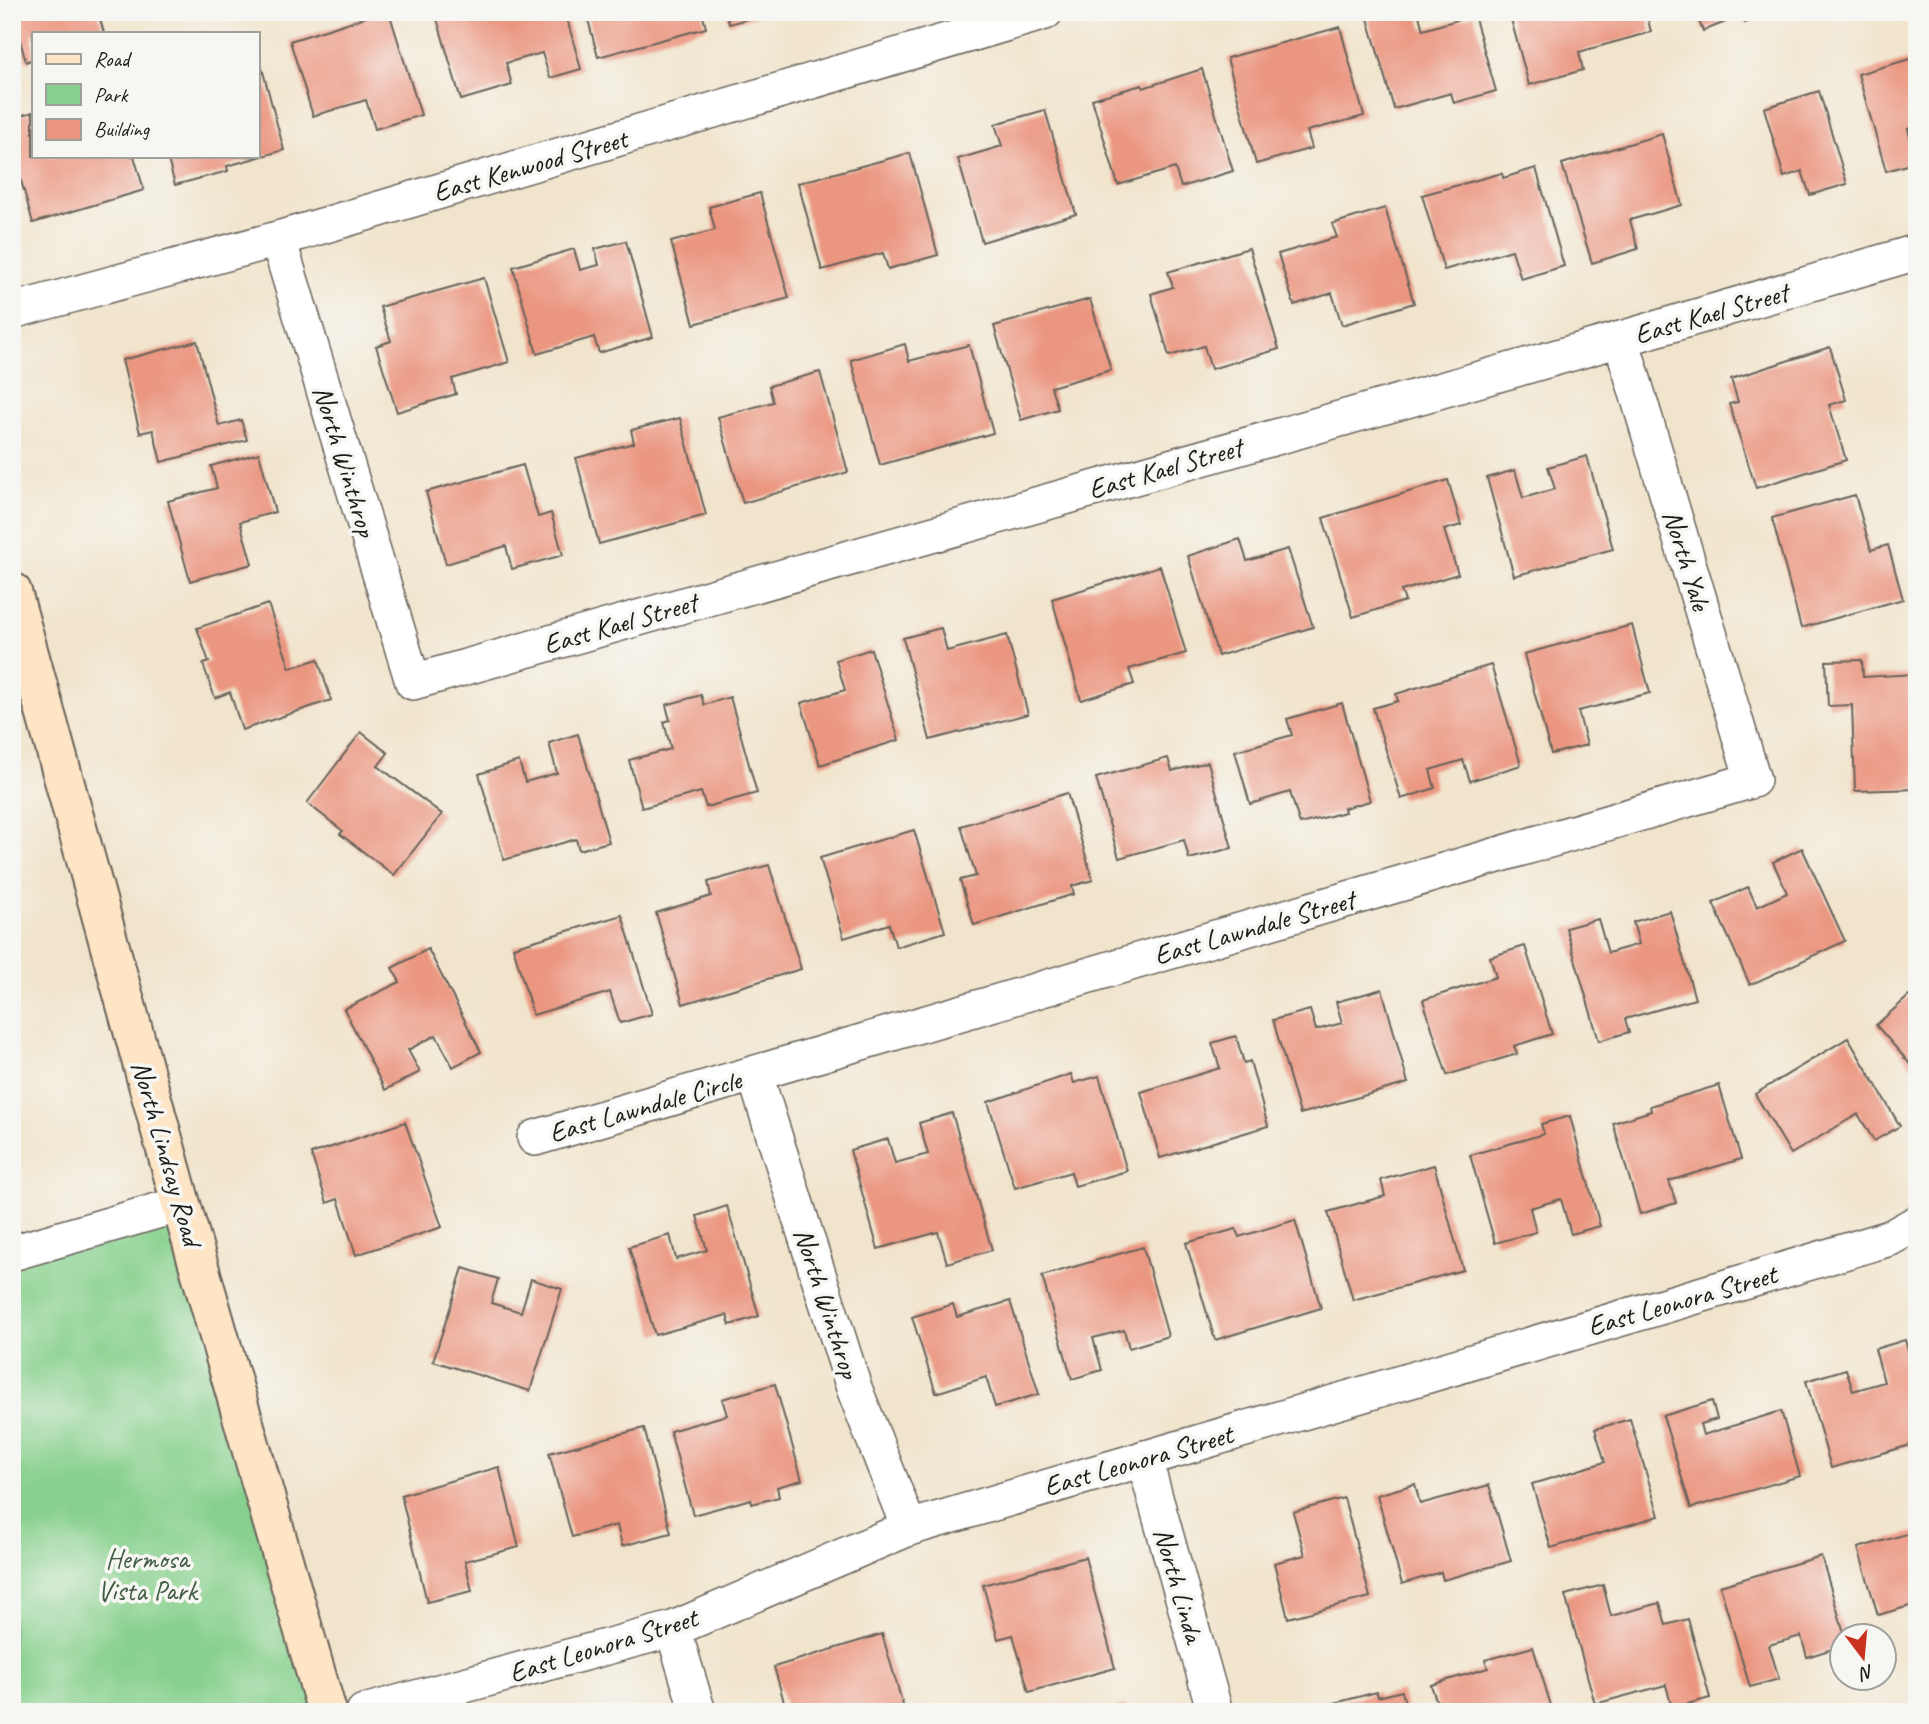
<svg xmlns="http://www.w3.org/2000/svg" width="1929" height="1724" viewBox="0 0 1929 1724" font-family="Caveat,sans-serif">
<style>
.green{fill:#87d08d;stroke:#527654;stroke-width:2}
.building{fill:#eb9680}
.lines{fill:none;stroke-linecap:round;stroke-linejoin:round}
.street-casing{stroke:#67625a;stroke-width:38}
.secondary-casing{stroke:#67625a;stroke-width:42}
.street{stroke:#fff;stroke-width:35}
.secondary{stroke:#fde5c5;stroke-width:38}
.labels{text-anchor:middle;dominant-baseline:central;stroke-width:7;stroke-linejoin:round;paint-order:stroke}
.street-label{font-size:28px;fill:#1c1c1c;stroke:#f6f6f2}
.park-label{font-size:28px;fill:#415b44;stroke:#f6f6f2}
</style>
<rect width="100%" height="100%" fill="#f6f6f2"/>
<filter id="ink" filterUnits="userSpaceOnUse"><feTurbulence type="fractalNoise" baseFrequency=".0143" numOctaves="2"/><feDisplacementMap in="SourceGraphic" scale="14" xChannelSelector="R" yChannelSelector="G"/><feConvolveMatrix kernelMatrix="1 2 1 2 8 2 1 2 1" color-interpolation-filters="sRGB"/></filter>
<filter id="wash" filterUnits="userSpaceOnUse"><feTurbulence type="fractalNoise" baseFrequency=".00686" numOctaves="4" result="noise"/><feDisplacementMap in="SourceGraphic" scale="28" xChannelSelector="R" yChannelSelector="G"/><feGaussianBlur stdDeviation="1.57" result="paint"/><feColorMatrix in="noise" values="0 0 0 0 0 0 0 0 0 0 0 0 0 0 0 0 0 1.4 0 .05"/><feComposite in="paint" operator="in"/></filter>
<g filter="url(#wash)">
<rect width="100%" height="100%" fill="#f1e4cc"/>
<!-- green -->
<path class="green" d="M181,1204L327,1712H12V1253Z"/>
<g id="blocks">
<!-- building -->
<g class="building">
<path d="M12,12H98L104,33H33V59L26,62Z"/>
<path d="M382,12H389L421,115L375,129L366,100L313,116L290,41Z"/>
<path d="M435,12H565L581,69L550,78L542,53L506,63L512,85L461,100Z"/>
<path d="M586,12H702L706,28L598,57Z"/>
<path d="M726,12H769V13L729,24Z"/>
<path d="M1378,12H1418L1423,30L1474,15L1496,91L1454,103L1451,93L1394,109L1367,15Z"/>
<path d="M1509,12H1646L1651,32L1579,52L1583,70L1529,85Z"/>
<path d="M1695,12H1770L1745,23L1741,16L1703,31Z"/>
<path d="M1340,27L1364,116L1307,131L1312,148L1256,164L1227,58Z"/>
<path d="M258,53L284,150L227,166L228,171L175,185L167,156H257Z"/>
<path d="M1917,57V127L1908,129L1917,162L1886,171L1858,74Z"/>
<path d="M1202,69L1233,171L1181,187L1175,168L1118,185L1092,99L1142,85L1143,88Z"/>
<path d="M1819,91L1847,184L1810,195L1802,171L1784,177L1764,108Z"/>
<path d="M1045,110L1076,214L982,242L958,159L1002,146L995,124Z"/>
<path d="M33,112V156H134L144,190L33,223L12,148V118Z"/>
<path d="M1662,134L1682,205L1630,220L1638,249L1592,263L1562,164Z"/>
<path d="M910,153L938,255L888,269L883,253L822,270L798,183Z"/>
<path d="M1536,168L1564,266L1521,279L1512,250L1444,270L1422,195L1502,173L1503,178Z"/>
<path d="M760,193L789,298L694,324L671,242L715,230L709,207Z"/>
<path d="M1385,208L1414,303L1342,325L1332,293L1294,305L1278,254L1337,237L1332,224Z"/>
<path d="M626,241L653,337L599,353L594,337L537,354L513,267L574,249L580,270L599,265L595,249Z"/>
<path d="M1249,248L1279,349L1211,369L1204,346L1169,356L1151,294L1173,287L1168,272Z"/>
<path d="M484,278L509,362L452,379L456,394L397,412L376,346L391,341L380,307Z"/>
<path d="M1090,299L1111,370L1051,387L1058,409L1021,420L994,326Z"/>
<path d="M197,341L219,426L241,420L247,440L161,462L153,430L140,433L122,360Z"/>
<path d="M905,344L909,361L969,345L993,433L880,465L851,360Z"/>
<path d="M1830,347L1846,400L1829,405L1846,460L1756,488L1729,404L1738,402L1731,379Z"/>
<path d="M820,372L848,472L743,503L718,417L773,402L769,386Z"/>
<path d="M680,418L706,515L599,544L576,458L634,443L631,430Z"/>
<path d="M259,453L275,512L240,522L252,564L190,581L168,501L217,488L211,466Z"/>
<path d="M1587,456L1613,549L1514,576L1487,478L1515,470L1523,498L1555,489L1548,467Z"/>
<path d="M523,465L538,517L551,513L563,555L512,569L506,546L446,564L426,492Z"/>
<path d="M1448,480L1461,525L1444,530L1458,574L1401,591L1405,601L1353,617L1323,518Z"/>
<path d="M1855,495L1871,550L1888,545L1903,599L1801,628L1772,518Z"/>
<path d="M1240,539L1247,561L1288,549L1313,627L1218,656L1188,556Z"/>
<path d="M1160,566L1186,653L1129,669L1134,684L1081,700L1052,599Z"/>
<path d="M268,604L290,668L318,659L331,700L242,730L230,692L215,698L203,664L209,662L197,628Z"/>
<path d="M1632,625L1650,693L1578,711L1587,745L1551,754L1524,654Z"/>
<path d="M941,628L947,651L1007,635L1028,714L930,740L903,638Z"/>
<path d="M871,649L899,740L820,765L801,703L845,690L836,660Z"/>
<path d="M1862,660L1863,677L1915,674L1917,789L1855,791L1852,705L1828,706L1826,661Z"/>
<path d="M1491,665L1521,765L1470,781L1463,760L1430,770L1435,788L1401,799L1373,708L1398,701L1396,694Z"/>
<path d="M701,695L704,705L730,697L757,793L706,807L701,792L642,808L629,760L671,749L664,722L670,720L666,705Z"/>
<path d="M1342,703L1370,801L1344,808L1345,812L1300,824L1290,792L1250,804L1235,751L1292,735L1287,719Z"/>
<path d="M361,732L388,753L378,766L442,814L394,875L340,834L343,831L307,803Z"/>
<path d="M578,734L609,842L579,850L576,839L504,860L479,774L519,761L525,782L557,773L549,743Z"/>
<path d="M1168,758L1172,771L1208,762L1232,848L1189,859L1184,840L1119,858L1096,778Z"/>
<path d="M1067,793L1093,880L1072,886L1074,894L974,925L960,880L976,876L961,826Z"/>
<path d="M914,830L945,932L896,947L889,924L844,938L820,858Z"/>
<path d="M1802,848L1845,941L1750,985L1713,903L1748,887L1757,907L1787,893L1773,862Z"/>
<path d="M769,865L801,969L683,1004L656,913L711,896L708,882Z"/>
<path d="M1670,911L1695,999L1625,1019L1629,1032L1599,1041L1566,928L1598,919L1608,953L1639,944L1633,922Z"/>
<path d="M622,915L652,1014L620,1023L610,992L533,1015L513,947Z"/>
<path d="M1525,946L1552,1034L1514,1046L1517,1054L1447,1075L1423,1000L1496,977L1490,957Z"/>
<path d="M428,949L481,1052L453,1067L436,1035L408,1050L420,1072L385,1090L344,1009L400,982L392,968Z"/>
<path d="M1382,989L1408,1083L1300,1114L1273,1020L1310,1010L1316,1030L1342,1023L1336,1002Z"/>
<path d="M1917,989V1072L1876,1025Z"/>
<path d="M1236,1036L1244,1063L1250,1061L1268,1126L1160,1158L1141,1092L1220,1068L1212,1043Z"/>
<path d="M1848,1038L1900,1126L1874,1141L1858,1114L1791,1154L1755,1094Z"/>
<path d="M1071,1074L1074,1083L1099,1076L1127,1171L1075,1186L1071,1172L1015,1188L988,1102Z"/>
<path d="M1719,1085L1741,1159L1669,1181L1676,1203L1640,1214L1613,1123L1651,1111L1650,1106Z"/>
<path d="M952,1113L992,1250L947,1263L938,1232L878,1249L850,1150L888,1139L895,1163L928,1154L919,1123Z"/>
<path d="M1570,1116L1600,1226L1571,1234L1561,1199L1530,1208L1536,1232L1495,1243L1470,1155L1544,1134L1541,1124Z"/>
<path d="M405,1122L442,1227L356,1255L338,1199L327,1203L311,1154Z"/>
<path d="M1434,1165L1463,1270L1353,1300L1328,1212L1385,1196L1381,1180Z"/>
<path d="M727,1206L759,1316L730,1325L727,1315L655,1335L629,1247L670,1235L676,1259L707,1250L697,1216Z"/>
<path d="M1295,1220L1321,1308L1215,1340L1186,1243L1236,1229L1239,1237Z"/>
<path d="M1143,1247L1168,1336L1129,1348L1124,1330L1093,1338L1102,1370L1072,1379L1042,1276Z"/>
<path d="M463,1268L498,1279L491,1303L521,1312L531,1279L562,1289L530,1391L433,1361Z"/>
<path d="M1010,1301L1039,1394L995,1407L986,1377L936,1393L912,1317L953,1304L957,1317Z"/>
<path d="M1905,1340L1917,1380V1443L1831,1468L1806,1381L1846,1369L1853,1391L1884,1382L1875,1349Z"/>
<path d="M775,1384L802,1480L777,1487L779,1497L752,1504L751,1499L693,1515L670,1431L727,1415L722,1399Z"/>
<path d="M1712,1401L1717,1419L1700,1424L1703,1435L1781,1411L1800,1476L1691,1508L1663,1416Z"/>
<path d="M1630,1419L1659,1516L1551,1548L1532,1484L1605,1462L1595,1429Z"/>
<path d="M644,1428L671,1533L622,1546L617,1525L572,1537L549,1453Z"/>
<path d="M499,1467L519,1547L465,1561L472,1591L427,1602L401,1495Z"/>
<path d="M1415,1484L1420,1504L1489,1485L1511,1561L1443,1580L1441,1572L1402,1584L1377,1495Z"/>
<path d="M1344,1498L1370,1597L1288,1618L1274,1563L1305,1555L1293,1512Z"/>
<path d="M1917,1531V1604L1878,1615L1858,1548Z"/>
<path d="M1821,1556L1845,1636H1842V1646L1807,1657L1801,1636L1769,1645L1779,1679L1750,1687L1720,1586Z"/>
<path d="M1085,1557L1115,1668L1029,1692L1013,1635L998,1639L983,1585Z"/>
<path d="M1603,1585L1611,1616L1660,1603L1666,1625L1688,1619L1710,1698L1672,1708L1666,1685L1595,1704L1565,1595Z"/>
<path d="M882,1634L905,1712H787L774,1667Z"/>
<path d="M1533,1647L1553,1712H1440L1431,1685L1488,1668L1485,1660Z"/>
<path d="M1402,1691L1407,1712H1333L1331,1704L1377,1692L1378,1697Z"/>
<path d="M1126,1705L1128,1712H1107V1711Z"/>
</g>
</g>
</g>
<g filter="url(#ink)">
<use href="#blocks" fill-opacity="0" stroke="#67625a" stroke-width="2"/>
<g class="lines">
<defs>
<g id="street">
<path d="M278,239L413,682L1621,339L1917,252"/>
<path d="M12,311L278,239L1045,12"/>
<path d="M755,1075L854,1388L909,1528"/>
<path d="M535,1138L1753,780L1621,339"/>
<path d="M12,1253L181,1204"/>
<path d="M1144,1458L1215,1712"/>
<path d="M673,1629L698,1712"/>
<path d="M364,1712L673,1629L909,1528L1754,1279L1890,1238L1917,1223"/>
</g>
<path id="secondary" d="M12,592L181,1204L327,1712"/>
</defs>
<!-- street casing -->
<use href="#street" class="street-casing"/>
<!-- secondary casing -->
<use href="#secondary" class="secondary-casing"/>
<!-- street -->
<use href="#street" class="street"/>
<!-- secondary -->
<use href="#secondary" class="secondary"/>
</g>
</g>
<g class="labels">
<!-- street labels -->
<g class="street-label">
<text transform="translate(530 165) rotate(-16)">East Kenwood Street</text>
<text transform="translate(1711 313) rotate(-16)">East Kael Street</text>
<text transform="translate(345 461) rotate(73)">North Winthrop</text>
<text transform="translate(1165 468) rotate(-16)">East Kael Street</text>
<text transform="translate(1687 560) rotate(73)">North Yale</text>
<text transform="translate(620 623) rotate(-16)">East Kael Street</text>
<text transform="translate(1254 927) rotate(-16)">East Lawndale Street</text>
<text transform="translate(645 1106) rotate(-16)">East Lawndale Circle</text>
<text transform="translate(167 1153) rotate(74)">North Lindsay Road</text>
<text transform="translate(1682 1300) rotate(-16)">East Leonora Street</text>
<text transform="translate(827 1303) rotate(72)">North Winthrop</text>
<text transform="translate(1138 1460) rotate(-16)">East Leonora Street</text>
<text transform="translate(1179 1585) rotate(74)">North Linda</text>
<text transform="translate(603 1645) rotate(-17)">East Leonora Street</text>
</g>
<!-- park labels -->
<g class="park-label">
<text x="147" y="1558">Hermosa<tspan x="147" dy="32">Vista Park</tspan></text>
</g>
</g>
<!-- margin -->
<rect width="1929" height="1724" fill="none" stroke="#f6f6f2" stroke-width="42"/>
<!-- legend -->
<rect x="32" y="32" width="228" height="126" fill="#f6f6f2" stroke="#9f9f9c" stroke-width="2"/>
<rect x="46" y="54" width="35" height="10" fill="#fde5c5" stroke="#9f9f9c" stroke-width="2"/>
<text x="94" y="66" font-size="21" fill="#1c1c1c">Road</text>
<rect x="46" y="84" width="35" height="21" fill="#87d08d" stroke="#9f9f9c" stroke-width="2"/>
<text x="94" y="102" font-size="21" fill="#1c1c1c">Park</text>
<rect x="46" y="119" width="35" height="21" fill="#eb9680" stroke="#9f9f9c" stroke-width="2"/>
<text x="94" y="136" font-size="21" fill="#1c1c1c">Building</text>
<!-- north arrow -->
<g transform="translate(1863 1657) rotate(164)"><circle r="33" fill="#f6f6f2" stroke="#9f9f9c" stroke-width="2"/>
<path d="M0-5L12 26L0 18L-12 26Z" fill="#c8321e"/>
<text y="-10" font-size="19" font-weight="bold" text-anchor="middle" fill="#1c1c1c">N</text>
</g>
</svg>
